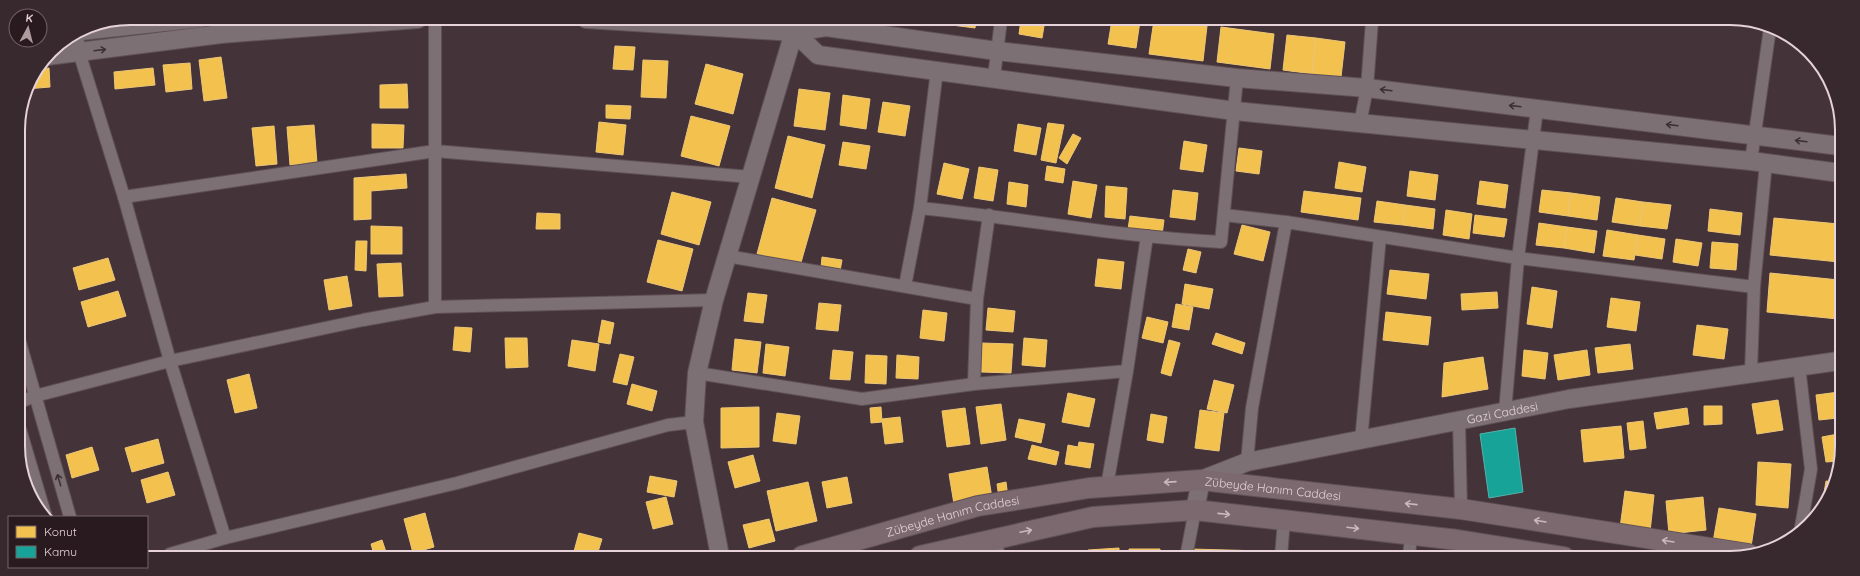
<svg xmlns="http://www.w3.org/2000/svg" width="1860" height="576" viewBox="0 0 1860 576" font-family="Quicksand,sans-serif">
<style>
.homes{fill:#f2c14e;stroke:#eec677}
.public{fill:#17a398;stroke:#55b1ab}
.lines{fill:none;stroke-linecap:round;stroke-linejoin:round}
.street-casing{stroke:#5f5055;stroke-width:14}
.secondary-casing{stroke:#5f5055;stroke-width:20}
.primary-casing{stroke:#5f5055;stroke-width:22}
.street{stroke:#7d7074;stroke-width:12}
.secondary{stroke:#7d7074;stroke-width:18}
.primary{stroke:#7b696f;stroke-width:20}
.oneway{stroke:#3d3034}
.oneway2{stroke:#cbb8be}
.labels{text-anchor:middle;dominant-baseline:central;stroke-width:4;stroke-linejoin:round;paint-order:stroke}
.street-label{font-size:12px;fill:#e6d2d8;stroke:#281a1e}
.rim{fill:none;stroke:#e6d2d8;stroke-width:2}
</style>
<rect width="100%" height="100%" fill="#443439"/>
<!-- homes -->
<g class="homes">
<path d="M915,20H944V24Z"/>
<path d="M944,20H976L975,28L944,24Z"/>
<path d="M1021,20H1045L1042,38L1019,34Z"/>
<path d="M1112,20L1140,21L1136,48L1108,44Z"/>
<path d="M1154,20L1207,26L1203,61L1149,54Z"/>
<path d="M1221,27L1274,34L1270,69L1217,62Z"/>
<path d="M1287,35L1316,38L1312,74L1283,70Z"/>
<path d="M1316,38L1345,42L1341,77L1312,74Z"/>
<path d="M615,46L635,47L633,70L613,69Z"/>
<path d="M221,57L227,98L204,101L199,60Z"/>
<path d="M643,60L668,61L666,98L641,97Z"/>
<path d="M190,63L192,89L166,92L163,65Z"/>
<path d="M706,64L743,74L733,114L695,104Z"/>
<path d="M49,68L50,87L26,89L39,69Z"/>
<path d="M153,68L155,85L115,89L114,72Z"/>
<path d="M407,84L408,108H380V85Z"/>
<path d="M799,89L830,93L825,130L794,126Z"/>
<path d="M843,95L870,99L866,129L840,125Z"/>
<path d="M883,102L910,106L905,136L878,132Z"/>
<path d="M606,105L631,106L630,119L606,118Z"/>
<path d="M691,116L730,126L719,166L681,156Z"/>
<path d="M599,122L626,125L623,155L596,152Z"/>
<path d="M1048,123L1064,125L1056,163L1041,160Z"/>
<path d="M372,124L404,125L403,148H372Z"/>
<path d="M1018,124L1041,128L1036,155L1014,151Z"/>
<path d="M314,125L317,163L290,165L287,127Z"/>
<path d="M274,126L277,164L256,166L252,128Z"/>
<path d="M1073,134L1081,138L1067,164L1059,158Z"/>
<path d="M788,136L825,145L812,198L775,188Z"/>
<path d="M1184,141L1207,145L1203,172L1180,169Z"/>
<path d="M843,142L870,146L866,169L839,165Z"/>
<path d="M1239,148L1262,151L1259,174L1236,171Z"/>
<path d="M1339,162L1366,167L1362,192L1335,188Z"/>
<path d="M944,163L969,169L962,199L937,194Z"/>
<path d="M1047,166L1065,169L1063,183L1045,180Z"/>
<path d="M979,167L998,170L993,201L974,198Z"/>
<path d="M1410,171L1438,175L1435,200L1407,196Z"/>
<path d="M406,174L407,188L371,191V219L354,220V178Z"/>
<path d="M1073,181L1097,185L1091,218L1068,214Z"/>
<path d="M1480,181L1508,185L1505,208L1477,204Z"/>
<path d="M1009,182L1028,185L1026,207L1007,204Z"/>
<path d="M1106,186L1127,188L1125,219L1105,217Z"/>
<path d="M1173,190L1198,193L1195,220L1170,217Z"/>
<path d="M1542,190L1571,193L1568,216L1539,212Z"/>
<path d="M1304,191L1361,198L1358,220L1301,212Z"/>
<path d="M672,192L711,202L699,245L661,234Z"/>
<path d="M1571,193L1600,197L1597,220L1568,216Z"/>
<path d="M772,198L816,210L800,266L757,254Z"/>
<path d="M1616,198L1643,202L1640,226L1612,222Z"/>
<path d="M1377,201L1405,205L1403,225L1374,222Z"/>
<path d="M1643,202L1671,205L1667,229L1640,226Z"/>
<path d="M1405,205L1435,209L1433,229L1403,225Z"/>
<path d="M1710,209L1742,213L1740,235L1708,231Z"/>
<path d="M1446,210L1472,214L1469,239L1443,235Z"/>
<path d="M537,213L560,214V229H536Z"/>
<path d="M1475,215L1507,219L1504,237L1473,233Z"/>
<path d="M1130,216L1164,220L1162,235L1128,229Z"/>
<path d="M1774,218L1839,224V262L1770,255Z"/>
<path d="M1539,223L1567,227L1564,248L1536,245Z"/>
<path d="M1242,225L1270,232L1263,261L1234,254Z"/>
<path d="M371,226L402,227V254H371Z"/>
<path d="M1567,227L1597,231L1594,253L1564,248Z"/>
<path d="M1607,230L1638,235L1634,260L1603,256Z"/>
<path d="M1638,235L1665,239L1662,259L1635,255Z"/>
<path d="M1676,239L1702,243L1698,266L1673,262Z"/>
<path d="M658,240L693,249L682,291L647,282Z"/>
<path d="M356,241H367L366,271L355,270Z"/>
<path d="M1712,242L1738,244L1736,270L1710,268Z"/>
<path d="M1188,249L1201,252L1196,273L1183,270Z"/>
<path d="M822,257L842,260L840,271L821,268Z"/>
<path d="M108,258L115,280L79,290L73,268Z"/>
<path d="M1098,259L1124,262L1121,289L1095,286Z"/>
<path d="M401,263L403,296L379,297L377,264Z"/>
<path d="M1390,270L1429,274L1426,299L1387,294Z"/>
<path d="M1770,273L1839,280L1838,319L1767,312Z"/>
<path d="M347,276L352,306L329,310L324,280Z"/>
<path d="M1185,284L1213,289L1209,309L1182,304Z"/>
<path d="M1532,287L1557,291L1552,328L1527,324Z"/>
<path d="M118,291L126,316L88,327L81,302Z"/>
<path d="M1497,292L1498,308L1462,310L1461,294Z"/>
<path d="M748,293L767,295L763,323L744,321Z"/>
<path d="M1611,298L1640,302L1636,331L1607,327Z"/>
<path d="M819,303L841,305L838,331L816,329Z"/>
<path d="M1176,304L1193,307L1189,330L1172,327Z"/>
<path d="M988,308L1015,311L1013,332L986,330Z"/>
<path d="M923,310L947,313L944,341L920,338Z"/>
<path d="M1386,312L1431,317L1428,345L1383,340Z"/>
<path d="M1147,317L1168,322L1163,343L1142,338Z"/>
<path d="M602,320L614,323L610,344L598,342Z"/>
<path d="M1697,325L1728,329L1724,359L1693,355Z"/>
<path d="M455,327L472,328L470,352L453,350Z"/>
<path d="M1216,333L1245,343L1242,354L1212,344Z"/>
<path d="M505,338H527L528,367L506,368Z"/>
<path d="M1024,338L1047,340L1045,367L1022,365Z"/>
<path d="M735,339L761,342L757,373L732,370Z"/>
<path d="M572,340L599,344L595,371L568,366Z"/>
<path d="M1169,340L1180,343L1171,376L1161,373Z"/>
<path d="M982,343L1013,344L1011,373L981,372Z"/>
<path d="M766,344L789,347L785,376L763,373Z"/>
<path d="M1630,344L1633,369L1598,373L1595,348Z"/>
<path d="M833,350L853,352L850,380L830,379Z"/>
<path d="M1524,350L1548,353L1545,379L1522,376Z"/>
<path d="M1587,350L1590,375L1558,380L1554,355Z"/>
<path d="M620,354L634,357L627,385L613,382Z"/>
<path d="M866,355L887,356L886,384L865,383Z"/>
<path d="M897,355L919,357L918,379L896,378Z"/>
<path d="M1483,357L1488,389L1442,397L1444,363Z"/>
<path d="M249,374L257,408L235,413L227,380Z"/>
<path d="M1214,380L1234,385L1227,413L1207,409Z"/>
<path d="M632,384L657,391L652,411L627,404Z"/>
<path d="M1839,392L1838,418L1819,420L1816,395Z"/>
<path d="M1068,393L1095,399L1089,427L1062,422Z"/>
<path d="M1778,400L1783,430L1757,434L1752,404Z"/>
<path d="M1001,404L1006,440L981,444L976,407Z"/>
<path d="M1704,406H1722V424L1704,425Z"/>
<path d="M759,407V447L721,448V408Z"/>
<path d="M881,407L882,422L871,423L870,408Z"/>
<path d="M965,408L970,444L947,447L942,411Z"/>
<path d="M1687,408L1689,424L1657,429L1654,413Z"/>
<path d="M1200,410L1224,413L1219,451L1195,448Z"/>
<path d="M777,413L800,416L796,444L773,441Z"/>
<path d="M1151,414L1167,417L1163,443L1147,440Z"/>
<path d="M900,417L903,442L885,444L882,419Z"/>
<path d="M1019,419L1045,424L1041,443L1015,437Z"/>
<path d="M1643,421L1646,448L1630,450L1627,423Z"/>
<path d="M1621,426L1624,458L1584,462L1581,430Z"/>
<path d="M1838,434V461L1826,462L1822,437Z"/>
<path d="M158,439L164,463L132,472L125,448Z"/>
<path d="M1079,442L1094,444L1090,468L1065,464L1068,445L1078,447Z"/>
<path d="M1032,445L1059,452L1056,465L1028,459Z"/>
<path d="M92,447L99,470L72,478L66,455Z"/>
<path d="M753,455L760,481L735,488L728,462Z"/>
<path d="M1758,462L1791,464L1788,508L1756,505Z"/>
<path d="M987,467L992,498L954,504L949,474Z"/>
<path d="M168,472L175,495L147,503L141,480Z"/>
<path d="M650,476L677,481L674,497L647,492Z"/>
<path d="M847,477L852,503L827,508L822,482Z"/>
<path d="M1826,481L1835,482L1821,511Z"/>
<path d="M808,482L817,521L776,531L767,491Z"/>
<path d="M1006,482L1008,497L999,498L997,484Z"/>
<path d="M1625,491L1654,495L1650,532L1620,528Z"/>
<path d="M666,497L673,524L653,529L646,502Z"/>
<path d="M1703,497L1706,530L1669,534L1666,501Z"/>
<path d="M1719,508L1756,514L1751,547L1713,542Z"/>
<path d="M425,513L434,547L413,553L404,519Z"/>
<path d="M769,519L775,541L749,548L743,525Z"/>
<path d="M579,533L602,539L597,555H573Z"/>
<path d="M382,540L387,555H374L371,544Z"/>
<path d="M1119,548V556H1088V550Z"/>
<path d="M1129,549H1160V557L1129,556Z"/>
<path d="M1191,549L1263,551V557H1191Z"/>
</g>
<!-- public -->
<path class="public" d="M1515,428L1523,492L1489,498L1480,434Z"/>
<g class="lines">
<defs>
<g id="street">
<path d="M77,34L79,52L124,197L170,361L225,538"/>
<path d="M994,77L1001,20"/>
<path d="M1360,124L1367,88L1372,21"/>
<path d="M1751,161L1770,28"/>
<path d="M124,197L435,151L751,177"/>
<path d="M920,208C1020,218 1120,237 1221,242L1237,78"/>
<path d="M1224,215L1286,222L1518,258L1754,287"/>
<path d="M727,256L977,299"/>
<path d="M905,286L920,208L937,70"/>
<path d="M435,307V19"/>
<path d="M19,339L70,517"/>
<path d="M1799,366L1811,469L1800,533"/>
<path d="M1751,372L1754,287L1766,163"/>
<path d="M697,373L862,399L974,384L1127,371"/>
<path d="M974,384L977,299L989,215"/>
<path d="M20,402L35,396L170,361L363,320L435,307L714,300"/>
<path d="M1505,412L1518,258L1537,109"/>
<path d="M1459,420L1461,509"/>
<path d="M20,429L46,517"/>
<path d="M1361,441L1380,237"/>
<path d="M1247,462L1252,408L1286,222"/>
<path d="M1107,486L1127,371L1147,236"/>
<path d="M995,538L999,556"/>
<path d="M170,554L225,538L457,483L668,425L694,422"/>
<path d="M1186,557L1195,510"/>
<path d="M1281,557L1284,520"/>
<path d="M1409,557L1411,535"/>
</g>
<g id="secondary">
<path d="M586,19L794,32"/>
<path d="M81,31L201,18"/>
<path d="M47,56L221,34L418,19"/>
<path d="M1840,173L1751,161L1235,111L818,55L794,32L826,27L997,51L1237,78L1367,88L1840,146"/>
<path id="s1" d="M1195,510L1201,480L1247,462L1569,399L1839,361"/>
<path d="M720,556L694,422L697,373L714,300L797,22"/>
</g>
<g id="primary">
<path id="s2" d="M802,556L978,506L1089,488L1201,480L1461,509L1748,554"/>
<path d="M920,556L1093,517L1195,510L1458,540L1564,557"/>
</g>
</defs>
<!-- street casing -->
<use href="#street" class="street-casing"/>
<!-- secondary casing -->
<use href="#secondary" class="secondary-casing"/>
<!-- primary casing -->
<use href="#primary" class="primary-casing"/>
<!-- street -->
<use href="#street" class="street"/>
<!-- secondary -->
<use href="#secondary" class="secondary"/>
<!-- primary -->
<use href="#primary" class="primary"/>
</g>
<!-- one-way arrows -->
<defs><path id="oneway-shaft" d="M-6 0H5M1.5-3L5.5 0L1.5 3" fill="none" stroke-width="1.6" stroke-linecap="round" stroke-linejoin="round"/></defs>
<g class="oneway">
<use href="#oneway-shaft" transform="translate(100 50) rotate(-7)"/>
<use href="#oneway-shaft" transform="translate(1386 90) rotate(-173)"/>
<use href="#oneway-shaft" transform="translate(1515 106) rotate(-173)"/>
<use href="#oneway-shaft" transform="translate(1672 125) rotate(-173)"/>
<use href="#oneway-shaft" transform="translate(1801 141) rotate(-173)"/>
<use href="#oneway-shaft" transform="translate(59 480) rotate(-106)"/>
</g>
<g class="oneway2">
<use href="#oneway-shaft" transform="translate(1170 482) rotate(176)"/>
<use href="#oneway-shaft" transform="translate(1411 504) rotate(-174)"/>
<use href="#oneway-shaft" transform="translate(1224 514) rotate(6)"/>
<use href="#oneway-shaft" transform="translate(1540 521) rotate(-171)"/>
<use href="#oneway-shaft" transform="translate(1353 528) rotate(7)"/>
<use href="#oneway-shaft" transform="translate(1026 531) rotate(-12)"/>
<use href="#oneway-shaft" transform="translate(1668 541) rotate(-171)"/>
</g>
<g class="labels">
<!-- street labels -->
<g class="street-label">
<text stroke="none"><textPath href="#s1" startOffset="340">Gazi Caddesi</textPath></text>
<text stroke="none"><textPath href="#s2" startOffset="480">Zübeyde Hanım Caddesi</textPath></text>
<text stroke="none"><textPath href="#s2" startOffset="156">Zübeyde Hanım Caddesi</textPath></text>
</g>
</g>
<!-- crop -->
<path d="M0 0H1860V576H0ZM130 25H1730A105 105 0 0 1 1835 130V446A105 105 0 0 1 1730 551H130A105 105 0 0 1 25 446V130A105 105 0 0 1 130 25Z" fill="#37292d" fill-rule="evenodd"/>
<path class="rim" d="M130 25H1730A105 105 0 0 1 1835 130V446A105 105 0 0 1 1730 551H130A105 105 0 0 1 25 446V130A105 105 0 0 1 130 25Z"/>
<!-- legend -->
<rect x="8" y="516" width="140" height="52" fill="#281a1e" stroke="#746468"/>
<rect x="16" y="526" width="20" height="12" fill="#f2c14e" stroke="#746468"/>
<text x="44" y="536" font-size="12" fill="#e6d2d8">Konut</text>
<rect x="16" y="546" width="20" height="12" fill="#17a398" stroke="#746468"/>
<text x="44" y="556" font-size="12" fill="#e6d2d8">Kamu</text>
<!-- north arrow -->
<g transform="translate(28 28) rotate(7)"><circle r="19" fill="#281a1e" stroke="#746468"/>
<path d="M0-3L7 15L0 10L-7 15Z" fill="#ad9ba0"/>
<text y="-6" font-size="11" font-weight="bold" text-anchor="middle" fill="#e6d2d8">K</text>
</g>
</svg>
